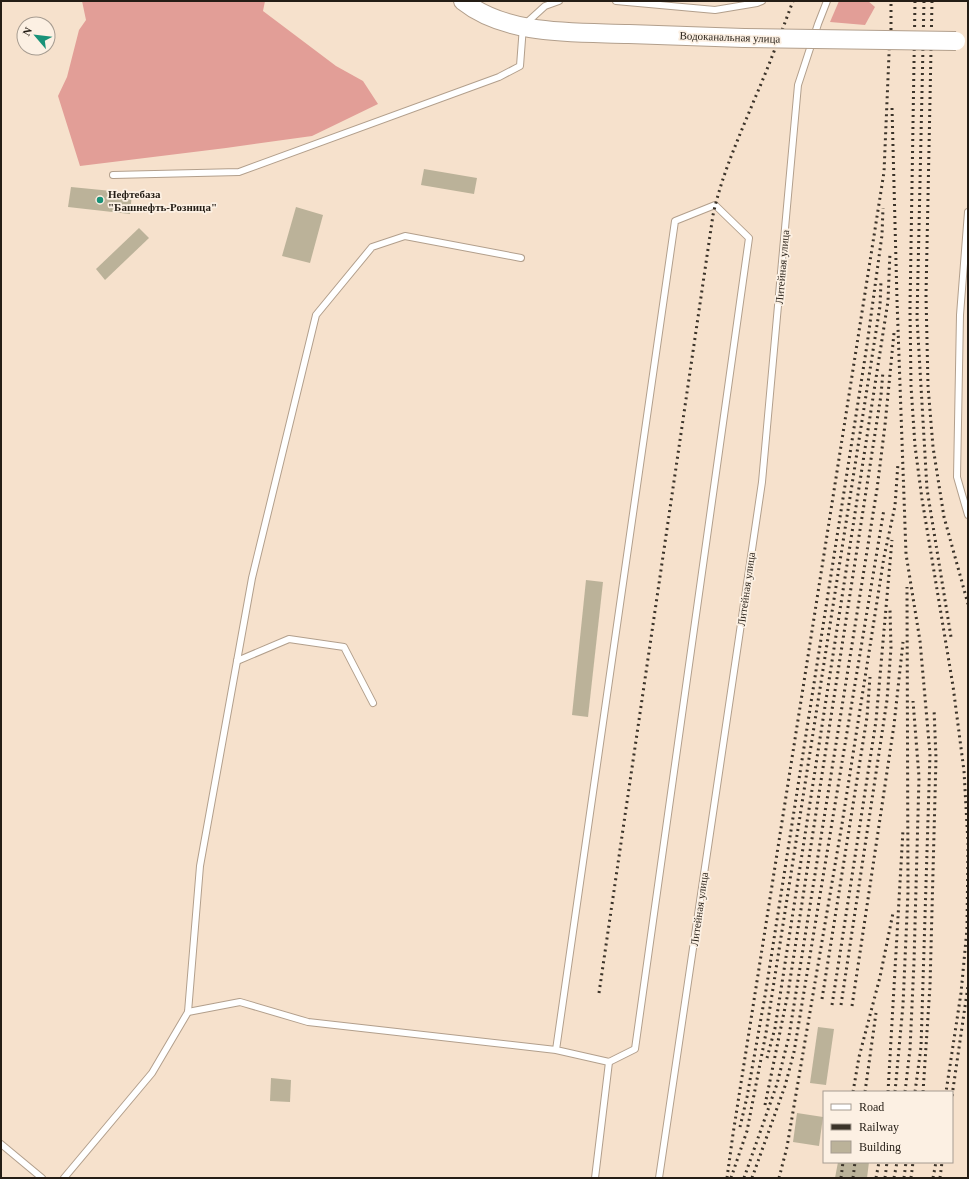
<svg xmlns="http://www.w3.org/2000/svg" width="969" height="1179" viewBox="0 0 969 1179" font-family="Georgia,serif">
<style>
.forest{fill:#e29e97}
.building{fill:#bbb299}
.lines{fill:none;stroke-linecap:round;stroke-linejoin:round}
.service-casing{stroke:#b29f8c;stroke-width:8}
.secondary-casing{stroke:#b29f8c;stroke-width:20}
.service{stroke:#fff;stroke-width:6}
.secondary{stroke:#fff;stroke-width:18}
.rail{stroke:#3b3329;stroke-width:3;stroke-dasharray:2 4;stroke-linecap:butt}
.secondary-bridge-casing{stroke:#b29f8c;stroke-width:20;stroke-linecap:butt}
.secondary-bridge{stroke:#fff;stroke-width:18}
.poi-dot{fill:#199278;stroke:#fcf0e3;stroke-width:1.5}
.labels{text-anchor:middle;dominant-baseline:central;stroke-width:3.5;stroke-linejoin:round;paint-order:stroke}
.street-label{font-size:11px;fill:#241d15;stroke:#fcf0e3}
.poi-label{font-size:11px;font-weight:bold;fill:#241d15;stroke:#fcf0e3;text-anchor:start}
</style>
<rect width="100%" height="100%" fill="#f6e1cc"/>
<!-- forest -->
<g class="forest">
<path d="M82,1H265L263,11L336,66L363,81L378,104L312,136L226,148L80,166L58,96L67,77L79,30L86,20Z"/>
<path d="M839,1H868L875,7L865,25L830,22Z"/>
</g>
<!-- building -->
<g class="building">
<path d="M424,169L477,178L474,194L421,185Z"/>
<path d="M71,187L132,193L130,214L68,207Z"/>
<path d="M296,207L323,215L310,263L282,256Z"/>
<path d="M139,228L149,238L105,280L96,269Z"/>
<path d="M586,580L603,582L588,717L572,715Z"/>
<path d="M818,1027L834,1029L826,1085L810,1083Z"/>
<path d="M271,1078L291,1080L290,1102L270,1101Z"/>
<path d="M797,1113L823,1117L819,1146L793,1142Z"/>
<path d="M838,1162H869L867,1178H835Z"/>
</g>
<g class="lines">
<defs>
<g id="service">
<path d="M616,1L715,10L757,3L762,1"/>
<path d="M113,175L239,172L499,77L520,66L523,26L545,6L559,1"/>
<path d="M968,212L960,315L957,477L968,515"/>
<path d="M237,661L289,639L344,647L373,703"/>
<path d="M188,1012L240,1002L308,1022L556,1050L609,1062L635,1049L749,238L715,205L675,221L556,1050"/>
<path d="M1,1144L42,1178"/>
<path d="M64,1178L152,1073L188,1012L200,866L252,578L316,315L372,247L405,236L521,258"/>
<path d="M595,1178L609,1062"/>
<path d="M659,1178L762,482L798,85L818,24L827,1"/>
</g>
<path id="secondary" d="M463,1C507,36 575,32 629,34C668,35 706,37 744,38"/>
</defs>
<!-- service casing -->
<use href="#service" class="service-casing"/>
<!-- secondary casing -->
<use href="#secondary" class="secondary-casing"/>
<!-- service -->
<use href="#service" class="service"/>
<!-- secondary -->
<use href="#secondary" class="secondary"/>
<!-- rail -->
<g class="rail">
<path d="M915,1L910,308L911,386L915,446L922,499L953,686L964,771L968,843L967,929L961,993L946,1092"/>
<path d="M924,1L917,318L927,489L951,637"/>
<path d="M932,1L926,295L928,386L933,447L944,517L968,604"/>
<path d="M891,36V1"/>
<path d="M892,108L897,300L906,554L920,641L930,754L921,1047L915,1092"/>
<path d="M599,993L713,215C722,174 739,137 755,98C769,66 781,33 793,1"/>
<path d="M822,999L867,717L870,677"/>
<path d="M832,1005L876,721L892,540"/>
<path d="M841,1005L887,700L891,648L890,610"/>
<path d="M852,1006L894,725L903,642"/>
<path d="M767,1058L775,1028L888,301L890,252"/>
<path d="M853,1092L859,1057L880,977L893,913"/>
<path d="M865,1092L876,1013"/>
<path d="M888,1092L903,830"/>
<path d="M895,1092L903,1005L908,892L907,587"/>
<path d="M905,1092L910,1049L914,962L919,777L913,701"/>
<path d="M923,1092L930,986L936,758L934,709"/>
<path d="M952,1096L968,986"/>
<path d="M765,1105L788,993L881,395L883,371"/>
<path d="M740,1127L747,1097L766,990L867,345L882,235L883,208"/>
<path d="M727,1178L733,1134L884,172L890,31"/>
<path d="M731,1178L747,1131L766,1033L880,306L881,281"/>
<path d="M744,1178L777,1084L789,1036L877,489L885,425L894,333"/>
<path d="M752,1178L785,1086L794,1052L884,509"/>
<path d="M779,1178L787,1147L842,824L884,557L895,506L898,463"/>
<path d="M841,1178L843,1162"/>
<path d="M853,1178L855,1162"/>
<path d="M876,1178L879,1162"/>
<path d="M885,1178L887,1162"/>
<path d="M894,1178L897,1162"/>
<path d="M904,1178L906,1162"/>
<path d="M911,1178L913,1162"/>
<path d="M933,1178L936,1162"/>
<path d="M940,1178L942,1162"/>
</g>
<defs>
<path id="secondary-bridge" d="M744,38L956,41"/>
</defs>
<!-- secondary-bridge casing -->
<use href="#secondary-bridge" class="secondary-bridge-casing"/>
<!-- secondary-bridge -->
<use href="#secondary-bridge" class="secondary-bridge"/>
</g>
<!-- markers -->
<circle class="poi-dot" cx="100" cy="200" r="4"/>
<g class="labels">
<!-- street labels -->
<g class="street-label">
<text transform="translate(730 37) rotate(2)">Водоканальная улица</text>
<text transform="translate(782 267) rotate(-85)">Литейная улица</text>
<text transform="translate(746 589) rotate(-82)">Литейная улица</text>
<text transform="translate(699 909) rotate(-82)">Литейная улица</text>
</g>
<!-- poi labels -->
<g class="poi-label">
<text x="108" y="194">Нефтебаза<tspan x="108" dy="13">"Башнефть-Розница"</tspan></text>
</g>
</g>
<!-- border -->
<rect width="969" height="1179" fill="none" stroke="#241d15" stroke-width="4"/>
<!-- legend -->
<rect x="823" y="1091" width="130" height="72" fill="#fcf0e3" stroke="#a69c91"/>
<rect x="831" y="1104" width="20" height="6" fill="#ffffff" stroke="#a69c91"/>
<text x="859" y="1111" font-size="12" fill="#241d15">Road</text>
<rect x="831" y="1124" width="20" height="6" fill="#3b3329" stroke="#a69c91"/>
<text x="859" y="1131" font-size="12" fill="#241d15">Railway</text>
<rect x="831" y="1141" width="20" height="12" fill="#bbb299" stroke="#a69c91"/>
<text x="859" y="1151" font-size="12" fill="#241d15">Building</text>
<!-- north arrow -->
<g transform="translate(36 36) rotate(298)"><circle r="19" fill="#fcf0e3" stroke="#a69c91"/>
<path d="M0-3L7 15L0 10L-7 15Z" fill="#199278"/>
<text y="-6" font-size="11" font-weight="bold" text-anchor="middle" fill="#241d15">N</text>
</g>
</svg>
